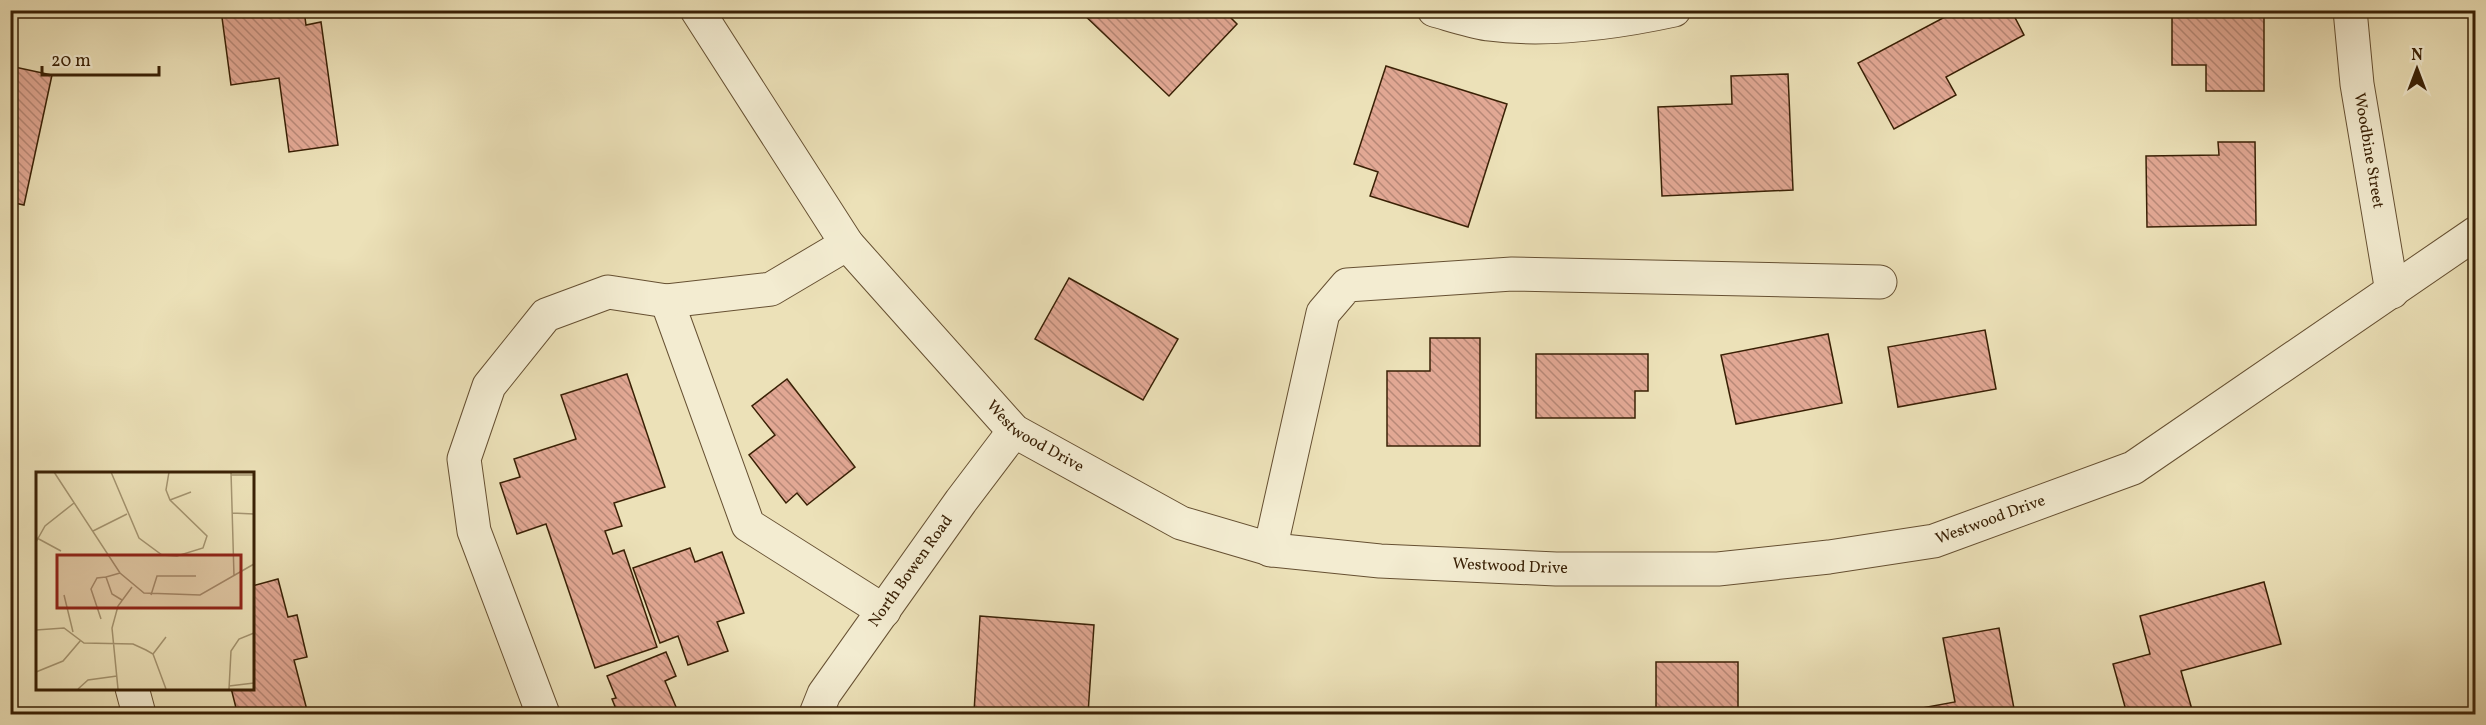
<svg xmlns="http://www.w3.org/2000/svg" width="2486" height="725" viewBox="0 0 2486 725" font-family="Vollkorn,serif">
<style>
.building{fill:url(#building-back-hatch);stroke:#392005;stroke-width:1.5}
.lines{fill:none;stroke-linecap:round;stroke-linejoin:round}
.minor-casing{stroke:#665032;stroke-width:35}
.minor{stroke:#f3ecd1;stroke-width:33}
.labels{text-anchor:middle;dominant-baseline:central;stroke-width:4.5;stroke-linejoin:round;paint-order:stroke}
.street-label{font-size:16px;fill:#392005;stroke:#f3ecd1}
.inset-road{fill:none;stroke:#a49470;stroke-width:1.5}
.view{fill:#8f2418;fill-opacity:0.15;stroke:#8f2418;stroke-width:3}
.inset-edge{fill:none;stroke:#392005;stroke-width:3}
</style>
<defs>
<pattern id="building-back-hatch" width="6" height="6" patternUnits="userSpaceOnUse" patternTransform="scale(1.5)"><rect width="6" height="6" fill="#e2a894"/><path d="M-1 5l2 2M0 0l6 6M5-1l2 2" fill="none" stroke="#b88877"/></pattern>
</defs>
<rect width="100%" height="100%" fill="#ece1b8"/>
<filter id="stains"><feTurbulence type="fractalNoise" baseFrequency=".00333" numOctaves="4"/><feColorMatrix values="0 0 0 0 .2 0 0 0 0 .09 0 0 0 0 .02 0 0 0 .5 -.17"/></filter>
<radialGradient id="worn" r=".72"><stop offset=".6" stop-color="#630" stop-opacity="0"/><stop offset="1" stop-color="#630" stop-opacity=".3"/></radialGradient>
<!-- building -->
<g class="building">
<path d="M221,10H304L306,25L321,22L338,145L289,152L279,78L231,85Z"/>
<path d="M1079,10H1223L1237,24L1169,96Z"/>
<path d="M1958,10H2011L2024,35L1946,77L1956,95L1894,129L1858,63Z"/>
<path d="M2172,10H2264V91H2206V65H2172Z"/>
<path d="M10,66L52,75L24,205L10,202Z"/>
<path d="M1386,66L1507,104L1468,227L1370,196L1378,172L1354,164Z"/>
<path d="M1788,74L1793,190L1662,196L1658,107L1732,104L1731,76Z"/>
<path d="M2218,142H2255L2256,225L2147,227L2146,156L2219,155Z"/>
<path d="M1069,278L1178,339L1143,400L1035,339Z"/>
<path d="M1985,330L1996,389L1898,407L1888,347Z"/>
<path d="M1828,334L1842,403L1736,424L1721,355Z"/>
<path d="M1430,338H1480V446H1387V371H1430Z"/>
<path d="M1536,354H1648V391H1635V418H1536Z"/>
<path d="M627,374L665,487L614,503L622,526L605,531L613,554L624,550L657,647L595,668L546,524L517,534L500,483L520,477L514,459L576,439L561,395Z"/>
<path d="M787,379L855,467L807,505L797,493L786,503L749,455L775,435L752,406Z"/>
<path d="M690,548L695,562L722,552L744,613L717,622L728,651L688,665L678,636L660,643L633,568Z"/>
<path d="M278,579L288,617L297,615L307,657L294,660L308,714H249L248,710L237,712L231,688H252V586Z"/>
<path d="M2264,582L2281,644L2181,671L2193,713L2127,714L2113,664L2150,654L2140,616Z"/>
<path d="M980,616L1094,625L1088,714L974,712Z"/>
<path d="M1999,628L2015,714H1917L1916,709L1955,702L1943,638Z"/>
<path d="M666,652L676,676L665,681L679,714H618L612,699L616,698L607,676Z"/>
<rect x="1656" y="662" width="82" height="52"/>
</g>
<g class="lines">
<defs>
<g id="minor">
<path id="s1" d="M697,10L847,244L1014,431L1181,523L1273,550L1380,561L1556,569H1718L1829,557L1934,541L2133,468L2476,233"/>
<path d="M1434,10C1452,15 1470,21 1488,24C1549,32 1614,23 1674,10"/>
<path id="s2" d="M2350,10L2357,84L2392,292"/>
<path d="M847,244L771,289L667,301L748,525L884,611"/>
<path d="M1270,550L1323,313L1347,285L1512,274L1880,282"/>
<path d="M132,688L139,714"/>
<path d="M543,714L474,531L464,459L489,386L546,315L608,292L667,301"/>
<path id="s3" d="M816,714L824,694L961,501L1014,431"/>
</g>
</defs>
<!-- minor casing -->
<use href="#minor" class="minor-casing"/>
<!-- minor -->
<use href="#minor" class="minor"/>
</g>
<g class="labels">
<!-- street labels -->
<g class="street-label">
<text stroke="none"><textPath href="#s2" startOffset="142">Woodbine Street</textPath></text>
<text stroke="none"><textPath href="#s1" startOffset="549">Westwood Drive</textPath></text>
<text stroke="none"><textPath href="#s1" startOffset="1539">Westwood Drive</textPath></text>
<text stroke="none"><textPath href="#s1" startOffset="1053">Westwood Drive</textPath></text>
<text stroke="none"><textPath href="#s3" startOffset="172">North Bowen Road</textPath></text>
</g>
</g>
<!-- overview -->
<g transform="translate(36 472)">
<rect width="218" height="218" fill="#ece1b8"/>
<path class="inset-road" d="M18,0L84,101L108,121L164,123L218,92M75,0L103,66L126,83L141,84L167,76L171,64L134,28L130,18L133,0M195,0L198,104M195,3H218M134,28L155,20M196,41L218,42M57,59L91,42M1,66L25,79M0,70L9,54L38,31M84,101L70,105L76,122L86,128M28,123L37,160M115,123L121,104H160M65,147L55,117L61,106L70,105M0,158L28,156L48,171L97,172L110,178L117,182L130,217M117,182L130,165M0,200L27,189L45,168M193,214L218,211M42,217L52,208L81,204M82,217L76,156L82,134L96,115M193,217L195,179L203,167L218,161"/>
<path class="view" d="M21,83H205V136H21Z"/>
<rect width="218" height="218" class="inset-edge"/>
</g>
<!-- margin -->
<rect width="2486" height="725" fill="none" stroke="#ece1b8" stroke-width="36"/>
<rect x="12" y="12" width="2462" height="701" fill="none" stroke="#392005" stroke-width="3"/>
<rect x="18" y="18" width="2450" height="689" fill="none" stroke="#392005" stroke-width="1.5"/>
<!-- north arrow -->
<g transform="translate(2417 69)" stroke="#f3ecd1" stroke-width="4.5" paint-order="stroke">
<path d="M0-4.5L10 22L0 15L-10 22Z" fill="#392005"/>
<text y="-9" font-size="16" font-weight="bold" text-anchor="middle" fill="#392005">N</text>
</g>
<!-- scale -->
<path d="M42 66v9h117v-9" fill="none" stroke="#392005" stroke-width="3"/>
<text x="51" y="66" font-size="18" fill="#392005" stroke="#f3ecd1" stroke-width="4.5" paint-order="stroke">20 m</text>
<rect width="100%" height="100%" filter="url(#stains)"/>
<rect width="100%" height="100%" fill="url(#worn)"/>
</svg>
